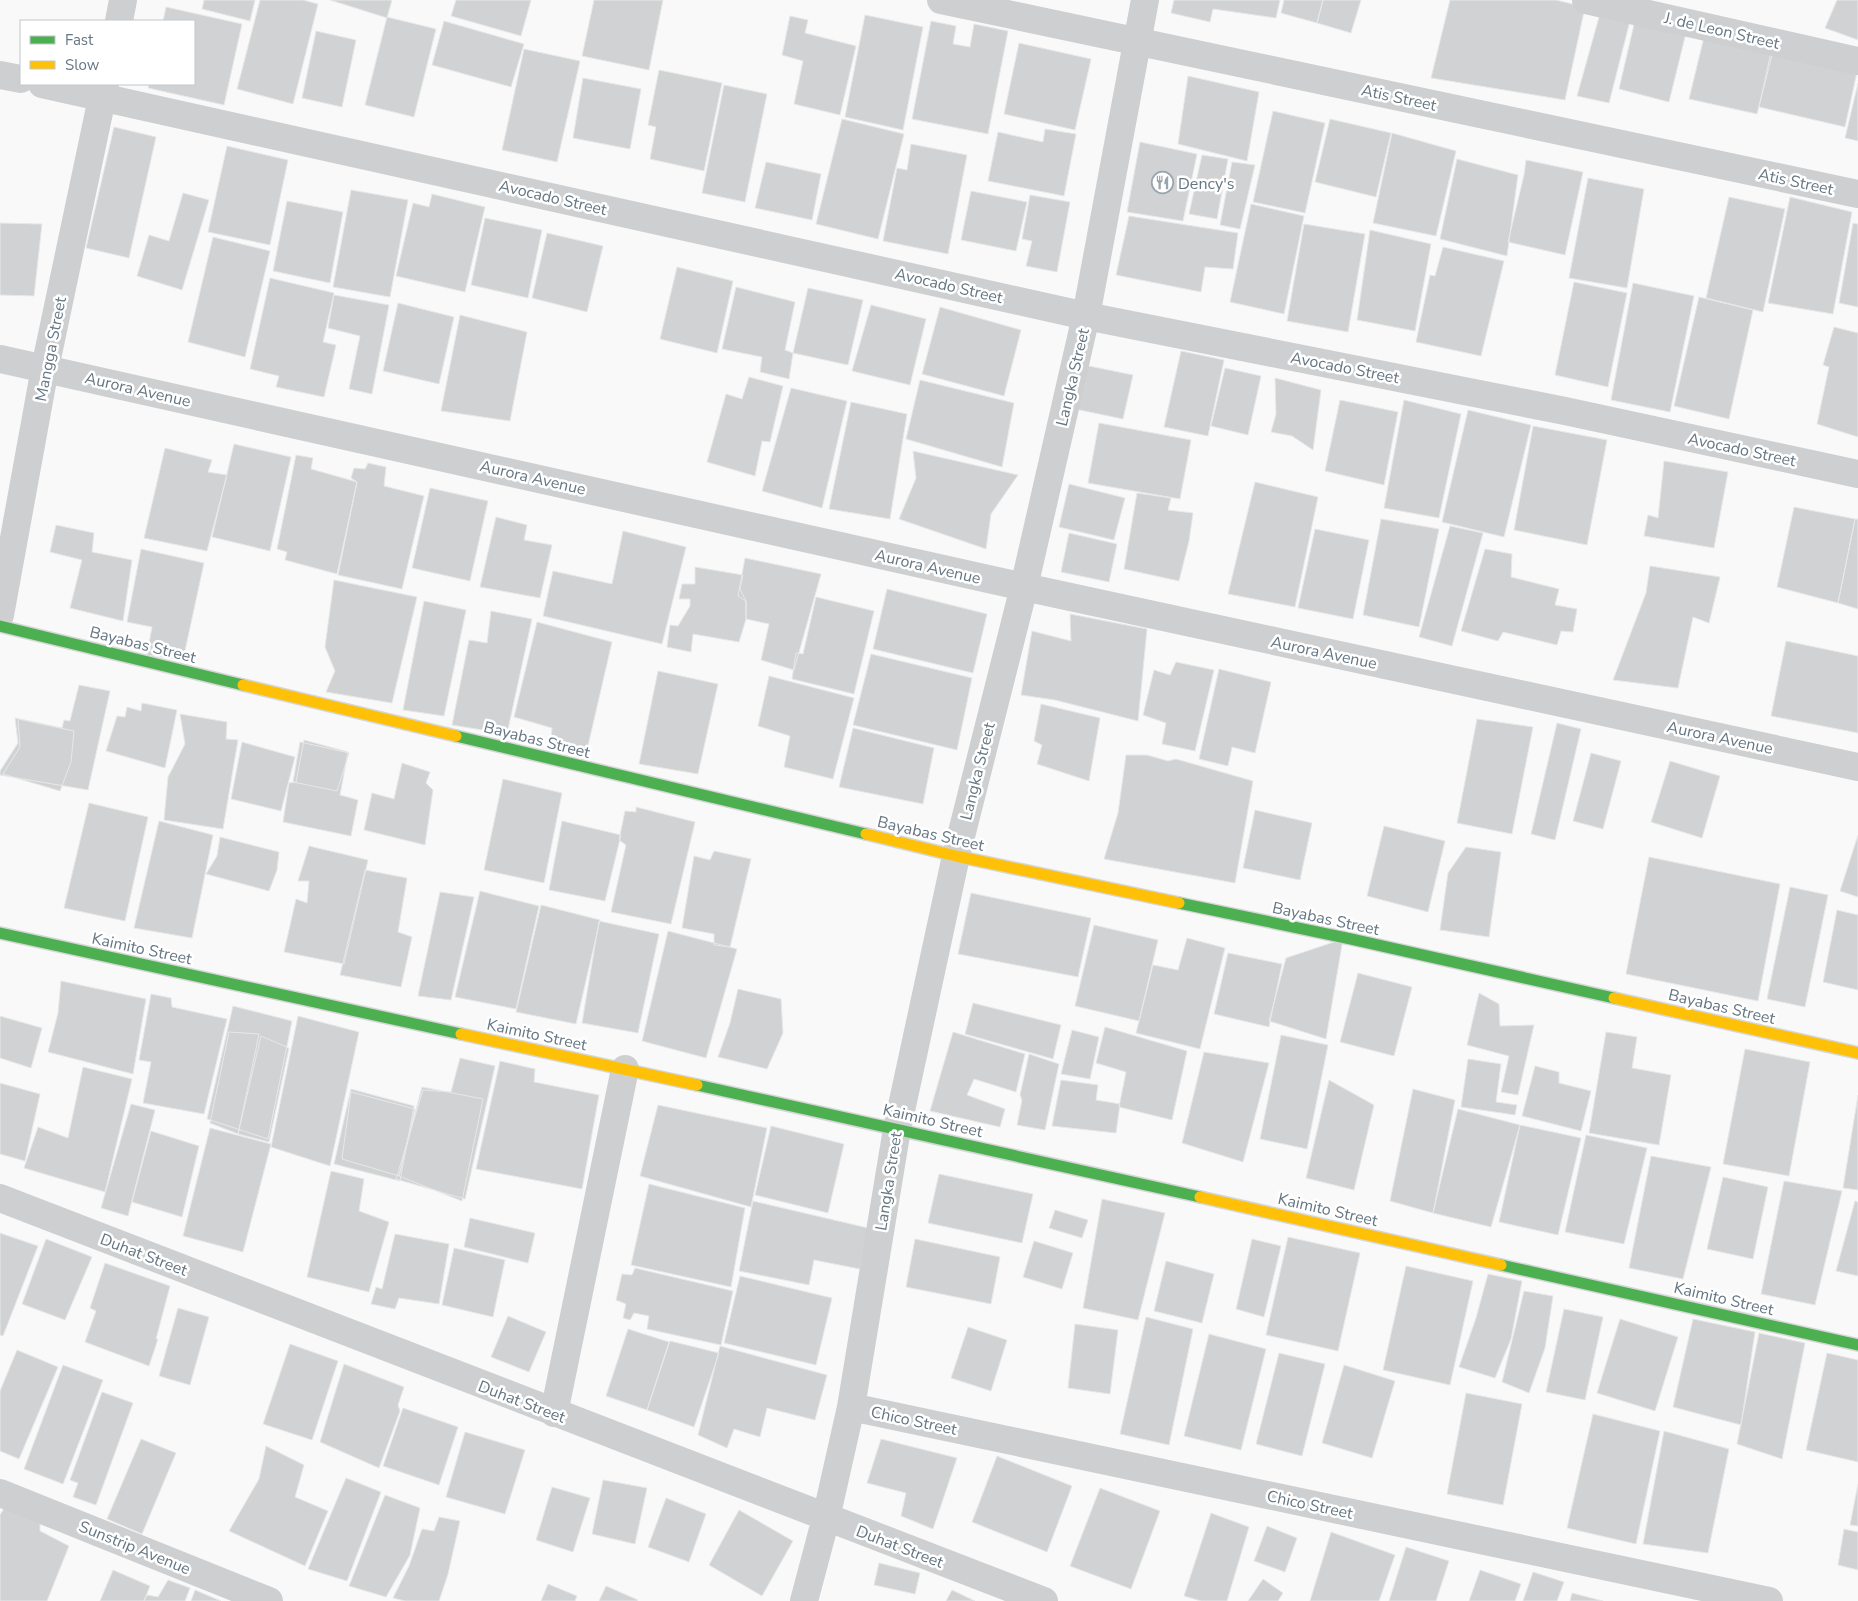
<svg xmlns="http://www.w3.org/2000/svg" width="1858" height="1601" font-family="'Nunito Sans',sans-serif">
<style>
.building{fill:#d0d2d3;stroke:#e8e8e8}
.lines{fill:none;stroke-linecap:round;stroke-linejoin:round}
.fast-casing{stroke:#d5d6d7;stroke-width:14}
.slow-casing{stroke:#d5d6d7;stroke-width:14}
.street{stroke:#cecfd0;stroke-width:28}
.fast{stroke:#4caf50;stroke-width:11}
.slow{stroke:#ffc107;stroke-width:11}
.labels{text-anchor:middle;stroke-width:5;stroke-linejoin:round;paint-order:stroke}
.street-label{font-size:16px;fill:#657683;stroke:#fff}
.poi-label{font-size:16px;fill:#657683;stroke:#fff;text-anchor:start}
</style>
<rect width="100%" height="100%" fill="#f9f9f9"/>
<path class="building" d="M204 0H255L250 21 202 9Z
M260 0H303L318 4 293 104 237 89Z
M330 0H392L387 18Z
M456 0H531L521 36 451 16Z
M594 0H663L649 70 582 56Z
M1174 0H1280L1276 18 1213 9 1210 22 1171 13Z
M1284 0H1323L1317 23 1281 13Z
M1323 0H1361L1351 33 1317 23Z
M1450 0H1556L1585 7 1565 100 1431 78Z
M1837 0H1858V40L1825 28Z
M166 7 242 24 224 105 148 88 149 84H194V21H163Z
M1601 10 1631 17 1609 103 1577 96Z
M865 15 923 27 903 130 845 117Z
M790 16 808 20 805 33 856 46 840 115 794 104 803 61 782 55Z
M387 17 436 29 414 117 365 105Z
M1635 20 1686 33 1669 102 1619 89Z
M444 21 524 44 511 87 432 65Z
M931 21 956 26 953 44 970 47 974 24 1008 31 988 134 912 119Z
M316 31 356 40 342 107 302 98Z
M1704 37 1773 51 1757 114 1689 99Z
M1019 43 1091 59 1075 130 1004 114Z
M524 49 580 61 557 162 502 150Z
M1771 52 1857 72 1845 127 1759 107Z
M659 70 722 83 704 171 650 159 656 127 648 125Z
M1188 76 1259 92 1247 161 1178 144Z
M583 78 641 89 630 149 573 138Z
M1858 83V141L1845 138Z
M724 85 767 94 745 202 702 193Z
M1273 111 1325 123 1305 213 1253 202Z
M842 119 904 134 878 239 816 224Z
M1330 119 1391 133 1376 197 1315 182Z
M114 127 156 137 129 258 86 248Z
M1045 129 1076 134 1064 196 988 181 998 132 1043 142Z
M1392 133 1456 151 1436 236 1373 223Z
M1140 142 1197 154 1183 221 1127 212Z
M911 144 967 155 948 254 883 241 897 168 907 170Z
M227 146 288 160 270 245 208 232Z
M1202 155 1228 159 1217 219 1189 214Z
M1457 159 1518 175 1507 256 1440 239Z
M1526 160 1583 172 1565 255 1508 242 1524 175Z
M766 162 821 174 812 220 755 208Z
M1232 162 1255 165 1240 229 1220 225Z
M1588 178 1644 189 1627 288 1569 278Z
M351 190 408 200 390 297 333 287Z
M971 191 1027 202 1016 251 961 240Z
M183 193 209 200 182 290 137 276 149 235 169 241Z
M432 194 485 207 465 292 396 276 413 203 429 207Z
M1030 195 1070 202 1057 272 1026 266 1032 241 1022 239Z
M1729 197 1785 209 1763 312 1706 298Z
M1790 197 1852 212 1833 314 1768 303Z
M287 201 343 212 330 283 273 271Z
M1251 204 1304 216 1284 314 1230 302Z
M1129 216 1238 233 1233 269 1205 267 1201 292 1116 275Z
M485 218 542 230 528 298 471 285Z
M0 223 42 224 34 296 0 295Z
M1853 223 1858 224V307L1839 303Z
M1304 224 1365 234 1348 332 1287 321Z
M1370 230 1431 244 1415 331 1357 320Z
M547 233 603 246 587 312 532 298Z
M213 237 270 251 245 357 188 342Z
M1443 247 1504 261 1481 356 1416 342 1430 275 1435 276Z
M677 267 733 281 717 353 660 339Z
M270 278 334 293 323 342 336 345 324 397 276 387 279 376 250 369Z
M1574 282 1627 293 1608 387 1555 375Z
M1633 283 1694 296 1670 412 1611 400Z
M736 287 795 302 785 350 793 353 789 379 760 372 762 357 722 349Z
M808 288 863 300 848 365 793 353Z
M334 295 389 305 372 394 349 389 360 336 328 328Z
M1699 297 1753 310 1729 419 1674 406Z
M398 303 454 317 439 384 383 371Z
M871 305 926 319 910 385 852 371Z
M940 307 1021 330 1004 396 922 374Z
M460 315 527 332 510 421 441 411Z
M1834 327 1858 333V437L1817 424 1829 367 1823 365Z
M1181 351 1224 360 1208 436 1164 427Z
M1084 365 1133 375 1123 419 1075 409Z
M1225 368 1261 376 1248 435 1211 426Z
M749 377 783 386 770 442 762 441 755 476 707 462 726 394 742 399Z
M1275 378 1321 390 1313 450 1292 436 1271 432 1276 414Z
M920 380 1014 403 1002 467 906 439Z
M791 388 847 401 822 508 762 491Z
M1340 400 1398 412 1384 485 1325 471Z
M1404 400 1461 414 1439 518 1384 508Z
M851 402 907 414 890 519 829 509Z
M1468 410 1531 425 1504 537 1442 522Z
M1099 423 1191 440 1180 499 1088 483Z
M1533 426 1607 440 1587 545 1514 530Z
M234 444 291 457 270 551 212 537Z
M165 448 212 460 208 472 227 475 207 551 144 538Z
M913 451 1018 475 991 514 986 549 899 519 916 478Z
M296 455 313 458 311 469 357 482 337 574 285 560 287 552 277 549Z
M1664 461 1728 472 1714 548 1644 536 1648 515 1658 518Z
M368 463 386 467 384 486 424 496 402 589 338 575 357 482 351 478 354 468 365 469Z
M1255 482 1318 497 1295 607 1228 594Z
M1069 484 1125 498 1114 540 1059 527Z
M430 488 488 501 470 581 412 568Z
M1137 493 1171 498 1168 510 1193 513 1189 541 1179 581 1124 569Z
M1794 507 1855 519 1838 603 1777 587Z
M496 517 527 525 524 540 552 545 540 598 480 587Z
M1381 519 1439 529 1419 627 1363 615Z
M1855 519H1858V609L1838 603Z
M56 525 94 533 92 552 132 560 123 621 70 608 82 560 50 552Z
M1450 526 1483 533 1452 646 1419 637Z
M1315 529 1369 540 1353 619 1298 608Z
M623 531 686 547 662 644 543 616 553 571 612 584Z
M1069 533 1117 544 1109 582 1061 572Z
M141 549 204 563 183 660 147 655 152 627 127 622Z
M1485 549 1512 554 1511 577 1559 589 1555 605 1577 609 1573 632 1561 631 1557 645 1503 632 1498 641 1461 631Z
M745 558 821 574 794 670 761 660 769 624 746 619V601L738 596Z
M1650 566 1720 577 1709 623 1693 617 1678 688 1613 680 1646 593Z
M695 567 743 575 740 589 746 601V619L739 642 693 634 691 652 667 647 670 625 678 626 690 606V599H679L682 584H695Z
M334 580 417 597 392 703 326 692 335 671 325 647Z
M887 589 987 614 973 673 873 649Z
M816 597 874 611 854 694 792 679 796 653 803 654Z
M424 601 466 610 444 716 403 710Z
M491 611 532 619 507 734 452 725 469 640 487 643Z
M1070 614 1147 629 1138 721 1055 700 1021 695 1032 631 1071 641Z
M537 622 612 642 587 750 551 742 552 728 514 717Z
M1786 641 1858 656V733L1771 716Z
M871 654 972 678 957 750 853 725Z
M1176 662 1214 670 1195 751 1162 744 1166 723 1143 715 1154 670 1170 675Z
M1219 669 1271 682 1255 753 1232 747 1228 766 1199 759Z
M658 671 718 684 698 774 639 764Z
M769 676 854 698 833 779 784 767 790 736 758 726Z
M79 685 110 691 88 790 0 775V771L18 743 15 718 62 728 64 720 70 721Z
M142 703 177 710 165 768 106 751 117 716 125 717 127 707 141 711Z
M1041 704 1100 718 1089 781 1037 764 1042 745 1034 741Z
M180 714 227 722 226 739 238 740 223 829 164 820 168 777 185 744Z
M18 719 74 731 71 762 60 791 3 774 20 747Z
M1477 719 1533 727 1512 834 1457 823Z
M1557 723 1581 729 1555 840 1531 834Z
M853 728 934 748 923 804 839 787Z
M304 740 348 752 340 795 358 800 351 836 283 822 289 783 296 782Z
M242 742 295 757 281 811 231 799Z
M300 742 349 753 337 791 293 782Z
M1591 753 1621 761 1603 829 1573 821Z
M1126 755H1147L1168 761 1176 759 1253 781 1235 883 1104 859 1118 813Z
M1670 761 1720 776 1702 838 1651 822Z
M402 763 430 772 426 783 433 790 425 845 364 830 372 793 394 799Z
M503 779 562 793 544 883 484 870Z
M89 803 148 817 125 921 64 908Z
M636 807 695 822 671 924 611 912 626 845 619 840 625 811 636 812Z
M1255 810 1312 823 1300 880 1243 868Z
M159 821 213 835 192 938 134 928Z
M562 821 621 835 605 901 549 890Z
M1384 826 1445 841 1428 912 1367 896Z
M1858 835V897L1840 891Z
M220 837 279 852 277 870 269 891 206 874 217 856Z
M309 846 368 860 344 964 284 952 296 899 307 903 309 881H298Z
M1466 847 1501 852 1489 937 1440 930 1448 873Z
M714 851 751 859 730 947 714 945V934L682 928 694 856 710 860Z
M1649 857 1780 884 1758 1001 1626 974Z
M365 870 407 878 398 932 412 937 401 987 340 975Z
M1790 887 1828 895 1805 1007 1767 999Z
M480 891 539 906 516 1009 455 997Z
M440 892 474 897 451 1000 418 996Z
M971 893 1091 918 1078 977 958 954Z
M541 905 600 920 576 1024 516 1012Z
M1837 910 1858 915V990L1823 982Z
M599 921 659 934 638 1033 582 1023Z
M1094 925 1158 940 1139 1021 1075 1006Z
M668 931 737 949 706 1058 642 1041Z
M1187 938 1225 948 1200 1049 1136 1033 1153 965 1178 970Z
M1343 939 1326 1039 1269 1021 1286 958Z
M1228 953 1282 964 1269 1027 1214 1014Z
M1358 973 1412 987 1394 1056 1340 1042Z
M61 981 146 999 133 1074 48 1052 58 1013Z
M738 989 781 999 783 1033 767 1069 718 1057 730 1023Z
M1479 993 1499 1004 1500 1026 1534 1025 1518 1095 1501 1092 1509 1056 1467 1045Z
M151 994 171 998 172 1007 227 1019 204 1114 143 1103 151 1062 139 1060Z
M973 1003 1061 1025 1053 1059 965 1034Z
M233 1006 292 1021 268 1139 207 1119Z
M0 1016 42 1028 31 1068 0 1058Z
M298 1016 359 1032 330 1166 271 1147Z
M1105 1027 1187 1051 1172 1120 1119 1107 1126 1072 1096 1063Z
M1072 1030 1099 1037 1090 1079 1061 1074Z
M229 1032 259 1034 238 1134 210 1123Z
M953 1032 1025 1054 1016 1092 974 1079 967 1095 1005 1109 1000 1127 930 1111Z
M1606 1032 1637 1037 1632 1068 1671 1075 1659 1145 1589 1133Z
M1281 1035 1328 1045 1307 1149 1260 1139Z
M261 1036 289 1048 269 1142 238 1134Z
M1745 1049 1810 1062 1789 1176 1723 1164Z
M1204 1052 1269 1063 1243 1162 1182 1143Z
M1029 1054 1059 1064 1045 1130 1017 1125 1022 1100 1020 1095Z
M460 1058 495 1066 465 1199 396 1179 423 1090 451 1092Z
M1468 1059 1501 1064 1496 1102 1517 1105 1515 1115 1461 1107Z
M500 1061 535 1069 534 1082 599 1095 582 1189 476 1169Z
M1535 1066 1559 1072V1083L1591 1091 1581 1131 1522 1116Z
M83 1067 132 1079 105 1192 24 1168 38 1127 68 1138Z
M1061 1080 1098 1085 1096 1100 1120 1104 1116 1133 1052 1126Z
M1329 1080 1374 1105 1354 1190 1306 1178Z
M0 1083 40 1094 25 1161 0 1154Z
M422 1087 483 1099 462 1201 399 1176Z
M351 1089 414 1106 400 1181 334 1164Z
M1413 1089 1455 1100 1433 1213 1390 1201Z
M351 1092 415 1109 399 1176 342 1159Z
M1858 1095V1190L1843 1188Z
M131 1104 155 1110 128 1216 101 1208Z
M658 1105 767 1128 751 1207 640 1176Z
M1458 1109 1520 1125 1491 1227 1433 1213Z
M1520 1125 1581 1138 1558 1235 1499 1222Z
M771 1126 844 1144 828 1213 755 1195Z
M210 1128 271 1144 243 1252 183 1236Z
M151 1131 199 1146 182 1217 132 1202Z
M1586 1135 1647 1148 1624 1244 1565 1232Z
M1651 1156 1711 1167 1683 1279 1629 1268Z
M331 1171 364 1179 359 1211 389 1222 369 1292 307 1277Z
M939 1174 1033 1194 1022 1243 928 1223Z
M1723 1177 1768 1187 1753 1259 1707 1249Z
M1784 1181 1842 1191 1815 1305 1761 1294Z
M649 1184 745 1208 731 1287 631 1265Z
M1102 1199 1165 1213 1138 1320 1083 1308Z
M753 1201 868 1228 860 1269 814 1260 809 1285 739 1271Z
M1855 1201 1858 1202V1276L1836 1271Z
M1055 1210 1088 1220 1082 1238 1049 1228Z
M470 1218 535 1233 528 1263 464 1247Z
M0 1233 38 1246 3 1336 0 1335Z
M395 1234 449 1244 439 1304 399 1298 395 1309 371 1304 376 1287 382 1289Z
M1288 1237 1360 1253 1338 1351 1266 1335Z
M46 1239 92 1257 65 1320 22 1304Z
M915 1239 1000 1257 991 1304 906 1287Z
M1252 1239 1281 1246 1264 1317 1236 1309Z
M1034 1241 1073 1253 1062 1289 1023 1277Z
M454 1248 505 1260 493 1317 442 1305Z
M1166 1261 1214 1274 1202 1323 1154 1311Z
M105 1263 170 1286 156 1339H158L149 1366 85 1342 96 1311 90 1308Z
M1406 1266 1473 1281 1450 1385 1383 1370Z
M635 1268 733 1291 721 1345 647 1329 649 1316 634 1313 630 1320 623 1318 626 1304 616 1300 622 1274 632 1275Z
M1488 1274 1522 1281 1511 1339 1495 1378 1459 1367 1476 1318Z
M740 1276 832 1298 816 1365 724 1343Z
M1524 1291 1553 1296 1545 1348 1529 1393 1502 1382Z
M178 1308 209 1317 190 1385 159 1376Z
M1564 1309 1603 1317 1585 1400 1546 1392Z
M508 1316 546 1332 529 1372 491 1357Z
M1146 1317 1193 1329 1169 1445 1120 1434Z
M1620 1319 1678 1337 1655 1411 1597 1393Z
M1693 1319 1755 1332 1741 1425 1673 1407Z
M1075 1324 1118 1330 1110 1394 1068 1388Z
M968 1327 1007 1340 991 1391 951 1378Z
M628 1329 669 1342 647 1410 606 1396Z
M1759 1333 1805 1343 1782 1459 1737 1444Z
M1209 1334 1266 1349 1241 1450 1184 1436Z
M670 1341 719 1353 694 1427 647 1410Z
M290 1344 338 1361 312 1440 263 1424Z
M720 1346 827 1375 815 1420 767 1408 760 1437 734 1429 727 1448 698 1435Z
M17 1350 58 1367 19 1459 0 1451V1391Z
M1279 1353 1325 1364 1302 1456 1256 1444Z
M1827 1353 1858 1360V1462L1806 1450Z
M344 1364 404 1387 398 1405 400 1411 379 1468 320 1442Z
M63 1365 103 1380 63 1484 24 1469Z
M1344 1365 1395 1381 1372 1458 1322 1443Z
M102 1392 133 1403 96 1505 73 1497 78 1483 70 1480Z
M1466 1393 1522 1404 1503 1505 1447 1494Z
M403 1408 458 1427 439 1485 383 1466Z
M1593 1414 1660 1431 1636 1544 1567 1528Z
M1664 1431 1729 1449 1708 1553 1643 1544Z
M465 1432 525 1450 505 1514 446 1497Z
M141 1439 176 1453 142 1534 107 1519Z
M881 1439 957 1458 933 1529 901 1516 906 1493 867 1483Z
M266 1446 304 1465 295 1497 328 1511 305 1566 229 1531 259 1479Z
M997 1456 1072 1486 1047 1552 972 1522Z
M346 1478 381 1492 347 1581 308 1569Z
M603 1480 647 1488 635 1544 592 1534Z
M1858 1484V1526L1850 1525Z
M552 1487 590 1498 573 1552 536 1540Z
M1100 1488 1160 1511 1131 1589 1070 1566Z
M385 1495 420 1508 410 1555 386 1597 349 1586Z
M666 1498 706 1514 689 1562 648 1547Z
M6 1505 40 1517V1531L69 1546 47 1601H0V1515Z
M739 1510 793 1541 762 1596 709 1565Z
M1211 1513 1249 1527 1227 1601H1201L1184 1596Z
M439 1517 460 1521 448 1574 439 1601H405L393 1598 409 1566 422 1529 434 1531Z
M1267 1526 1297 1538 1285 1572 1254 1561Z
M1844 1529 1858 1532V1570L1838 1565Z
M1331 1532 1395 1555 1379 1601H1310Z
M1406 1547 1449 1561 1436 1601H1389Z
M879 1563 920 1573 915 1594 874 1585Z
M113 1570 150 1586 144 1601H100Z
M1480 1570 1521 1584 1515 1601H1469Z
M1533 1572 1564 1582 1557 1601H1523Z
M1263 1579 1283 1593 1278 1601H1248Z
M168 1580 190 1588 185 1601H144L147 1595 158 1597Z
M548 1584 577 1596 575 1601H541Z
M606 1586 638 1600 637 1601H599Z
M195 1590 221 1601H191Z
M952 1590 975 1601H946Z
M1572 1593 1603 1601H1570Z"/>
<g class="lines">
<defs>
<path id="fast" d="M0 626 243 685
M456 736 866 834
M1179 903 1351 939 1614 998
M0 933 461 1034
M697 1085 1200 1197
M1501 1265 1858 1345"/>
<path id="slow" d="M243 685 456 736
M866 834 956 856 1179 903
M1614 998 1858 1053
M461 1034 697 1085
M1200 1197 1501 1265"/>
</defs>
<use href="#fast" class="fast-casing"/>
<use href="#slow" class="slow-casing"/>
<path class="street" d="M941 0 1858 194
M1586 0 1858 61
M119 21 123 0
M0 75 21 79
M42 84 1086 316 1565 411 1858 474
M0 359 1024 587 1858 767
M0 615 45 368 105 84
M0 1198 1044 1601
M851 1407 1769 1601
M554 1413 625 1069
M0 1493 269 1601
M804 1601 826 1518 851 1407 897 1129 956 856 1024 587 1086 316 1145 0"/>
<use href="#fast" class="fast"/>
<use href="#slow" class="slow"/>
</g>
<defs>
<symbol id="restaurant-ring" viewBox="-11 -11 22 22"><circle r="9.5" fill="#fff" stroke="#99a4ac" stroke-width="1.5"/><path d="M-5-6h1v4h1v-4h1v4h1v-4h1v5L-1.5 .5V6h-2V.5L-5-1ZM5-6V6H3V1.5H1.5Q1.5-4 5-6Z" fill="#99a4ac"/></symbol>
</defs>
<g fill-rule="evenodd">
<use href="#restaurant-ring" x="1150" y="170" width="25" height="25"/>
</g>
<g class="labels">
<g class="street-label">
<text transform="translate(1722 30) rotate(13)" y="6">J. de Leon Street</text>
<text transform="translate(1399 97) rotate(12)" y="6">Atis Street</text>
<text transform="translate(1796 181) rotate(12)" y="6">Atis Street</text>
<text transform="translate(553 197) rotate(13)" y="6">Avocado Street</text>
<text transform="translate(949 285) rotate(13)" y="6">Avocado Street</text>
<text transform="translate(50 349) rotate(-79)" y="6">Mangga Street</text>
<text transform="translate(1345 367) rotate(11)" y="6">Avocado Street</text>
<text transform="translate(1072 377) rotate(-77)" y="6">Langka Street</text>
<text transform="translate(138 389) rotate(13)" y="6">Aurora Avenue</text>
<text transform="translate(1742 449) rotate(12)" y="6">Avocado Street</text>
<text transform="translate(533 477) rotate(13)" y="6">Aurora Avenue</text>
<text transform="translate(928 566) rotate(13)" y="6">Aurora Avenue</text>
<text transform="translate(143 644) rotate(14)" y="6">Bayabas Street</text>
<text transform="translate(1324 652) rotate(12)" y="6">Aurora Avenue</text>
<text transform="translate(1720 737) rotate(12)" y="6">Aurora Avenue</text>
<text transform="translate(537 739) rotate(14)" y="6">Bayabas Street</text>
<text transform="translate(977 771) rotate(-76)" y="6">Langka Street</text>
<text transform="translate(931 833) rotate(13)" y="6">Bayabas Street</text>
<text transform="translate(1326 918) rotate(12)" y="6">Bayabas Street</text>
<text transform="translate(142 948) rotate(12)" y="6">Kaimito Street</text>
<text transform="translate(1722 1006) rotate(13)" y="6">Bayabas Street</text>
<text transform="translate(537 1034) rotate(12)" y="6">Kaimito Street</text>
<text transform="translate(933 1120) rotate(13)" y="6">Kaimito Street</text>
<text transform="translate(888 1181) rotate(-81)" y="6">Langka Street</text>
<text transform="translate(1328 1209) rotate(13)" y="6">Kaimito Street</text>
<text transform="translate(144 1254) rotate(21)" y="6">Duhat Street</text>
<text transform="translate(1724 1298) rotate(13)" y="6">Kaimito Street</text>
<text transform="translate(522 1401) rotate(21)" y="6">Duhat Street</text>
<text transform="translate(914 1420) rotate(12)" y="6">Chico Street</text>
<text transform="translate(1310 1504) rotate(12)" y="6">Chico Street</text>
<text transform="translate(900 1546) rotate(21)" y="6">Duhat Street</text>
<text transform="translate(135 1547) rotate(22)" y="6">Sunstrip Avenue</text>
</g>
<g class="poi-label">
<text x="1178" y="189">Dency's</text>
</g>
</g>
<rect x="20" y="20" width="175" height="65" fill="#ffffff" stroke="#c1c8cd"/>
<rect x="30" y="36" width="25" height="8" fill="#4caf50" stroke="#c1c8cd"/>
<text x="65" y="45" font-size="15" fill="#657683">Fast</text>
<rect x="30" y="61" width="25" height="8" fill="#ffc107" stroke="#c1c8cd"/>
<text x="65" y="70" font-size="15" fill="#657683">Slow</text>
</svg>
